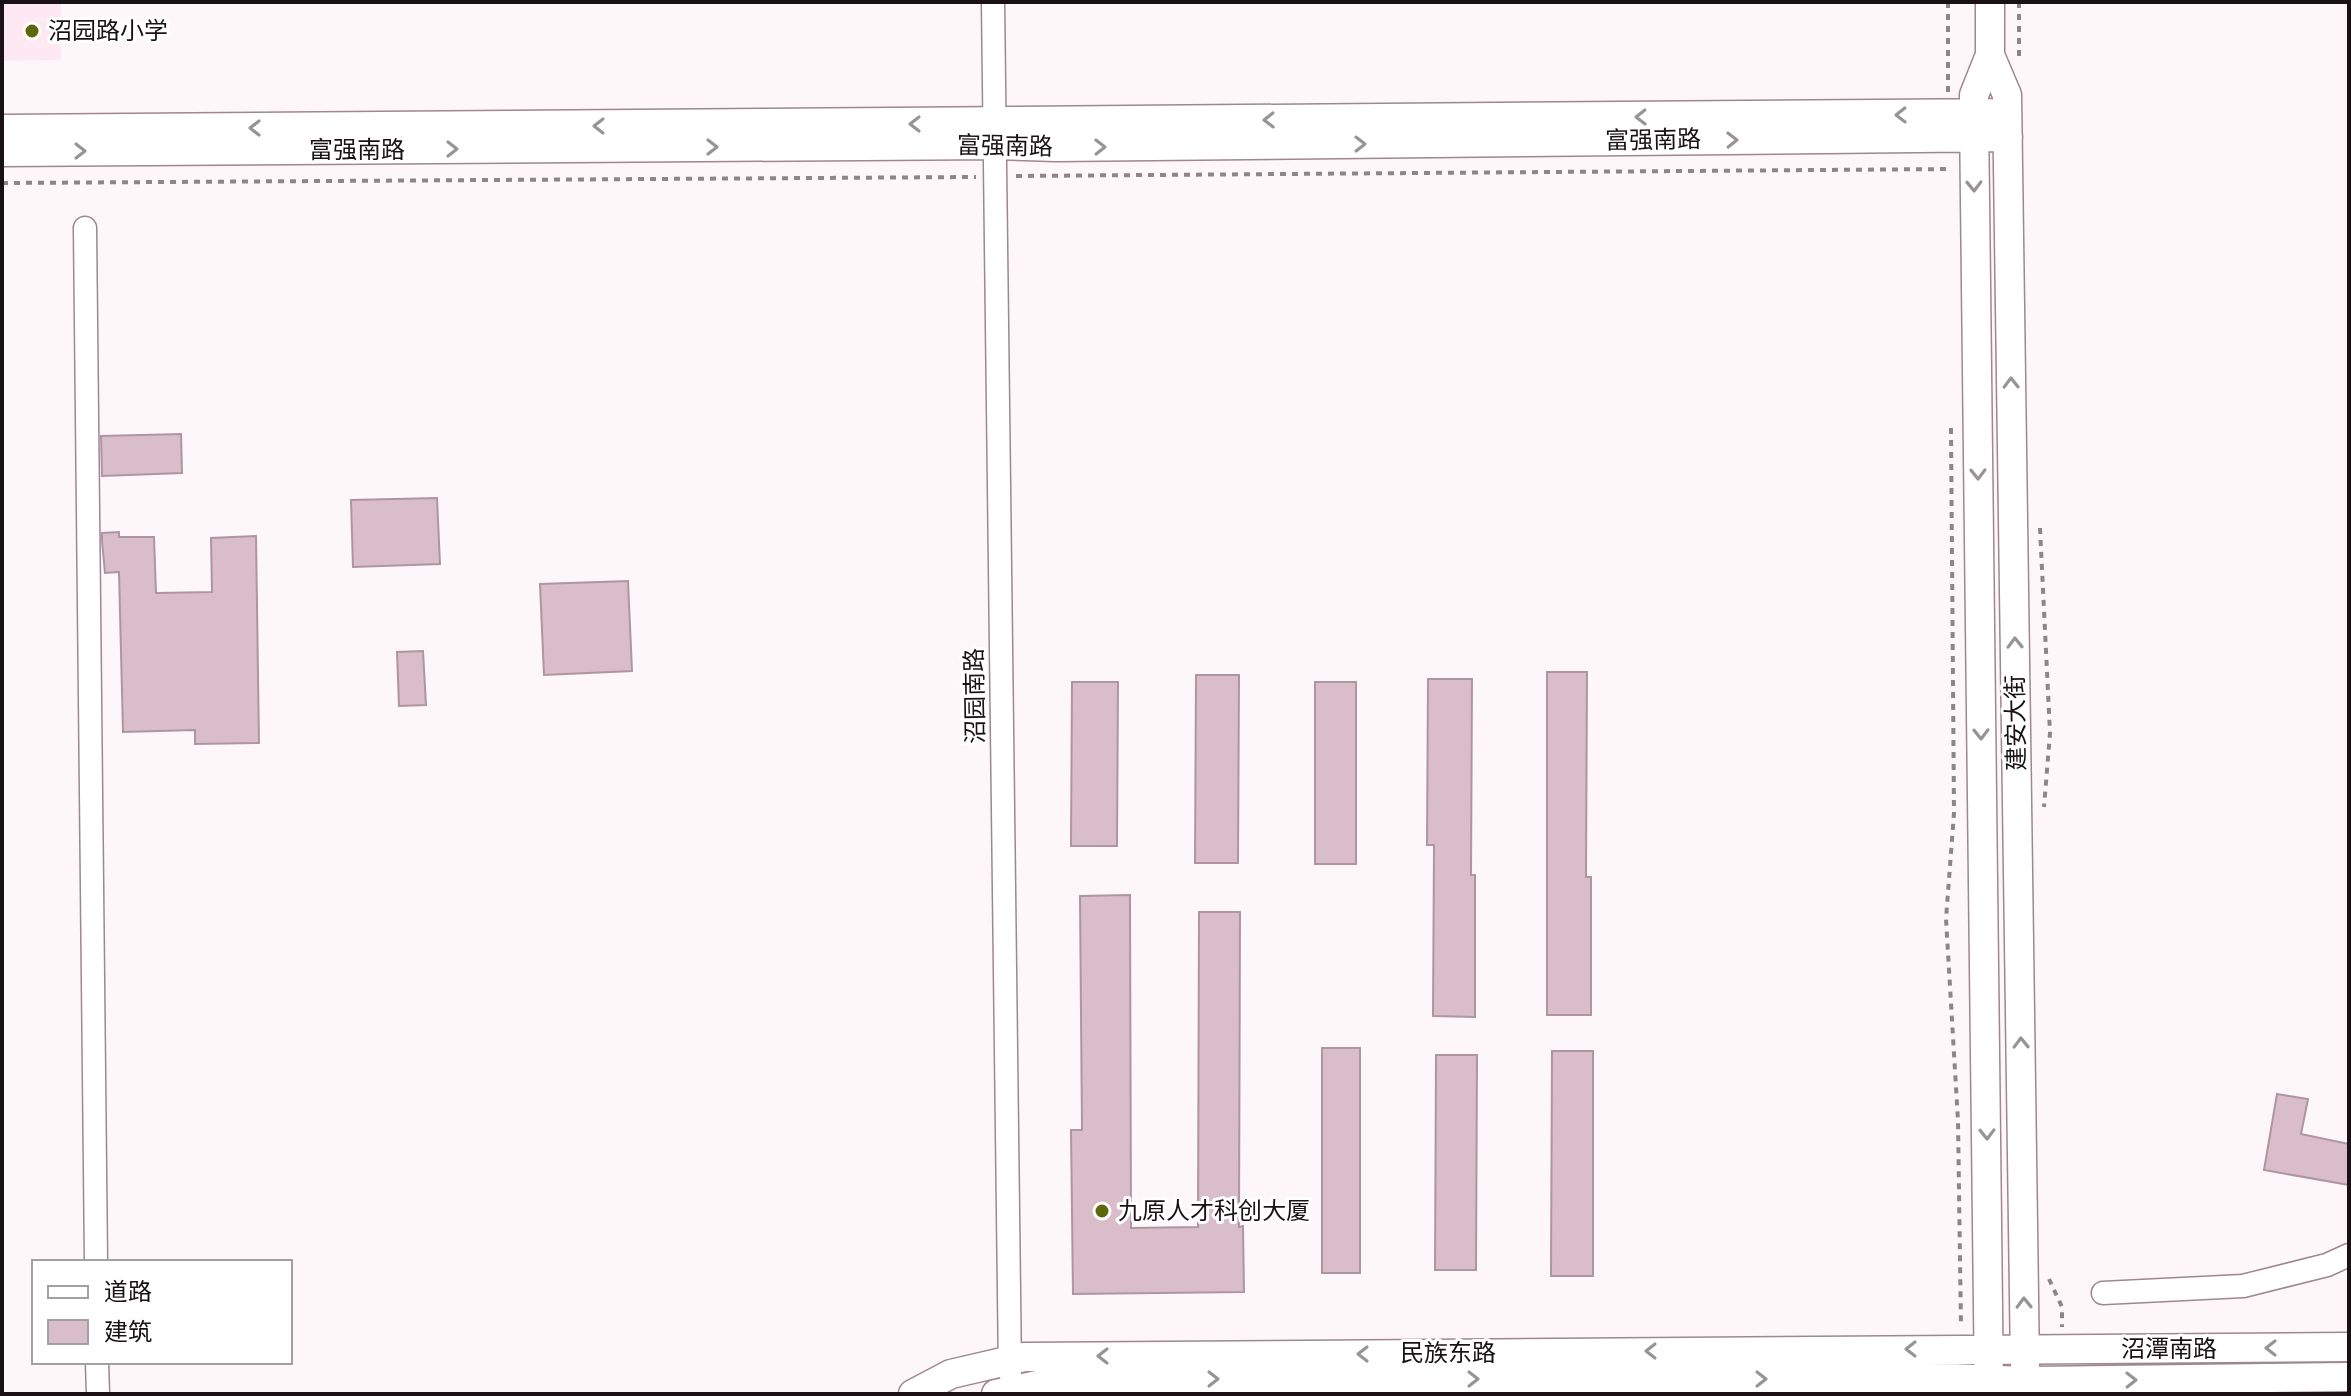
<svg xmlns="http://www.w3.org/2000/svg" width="2351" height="1396" font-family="'Golos Text','Noto Sans SC',sans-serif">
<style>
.built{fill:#fee9f2}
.building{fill:#d9beca;stroke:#af95a0;stroke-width:2}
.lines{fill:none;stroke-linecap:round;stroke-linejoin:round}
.minor-casing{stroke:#9f8691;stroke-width:25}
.major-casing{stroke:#9f8691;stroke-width:31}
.path{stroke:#8d8589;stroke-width:4;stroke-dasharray:6 6;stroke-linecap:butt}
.minor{stroke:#fff;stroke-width:22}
.major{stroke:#fff;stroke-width:28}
.oneway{stroke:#989496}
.poi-dot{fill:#5e680b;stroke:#fff;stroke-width:3}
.labels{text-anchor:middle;stroke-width:6;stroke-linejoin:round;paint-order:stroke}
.poi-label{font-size:24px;fill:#1a1115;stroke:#fff;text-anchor:start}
.street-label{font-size:24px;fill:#1a1115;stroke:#fff}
</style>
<rect width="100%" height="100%" fill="#fdf7fa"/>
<path class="built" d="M2 2H61V60L2 61Z"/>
<path class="building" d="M181 434 182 473 102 476 101 436Z
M437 498 440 564 353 567 351 500Z
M119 532V537H154L156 593 212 592 211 538 256 536 259 743 195 744V730L123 732 119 572 105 573 102 541V533Z
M628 581 632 671 544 675 540 584Z
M423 651 426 705 399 706 397 652Z
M1547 672H1587L1586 877H1591V1015H1547Z
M1196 675H1239L1238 863H1195Z
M1428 679H1472L1471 875H1475V1017L1433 1016 1434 845H1427Z
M1072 682H1118L1117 846H1071Z
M1315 682H1356V864H1315Z
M1130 895 1131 1228 1198 1227 1199 912H1240L1239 1227 1243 1226 1244 1292 1073 1294 1071 1130H1082L1080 896Z
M1322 1048H1360V1273H1322Z
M1552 1051H1593V1276H1551Z
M1436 1055H1477L1476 1270H1435Z
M2277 1094 2308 1099 2301 1134 2349 1144V1185L2264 1170Z"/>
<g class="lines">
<defs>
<path id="minor" d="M993 2 1010 1373
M85 228 96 1262
M2103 1293 2243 1286 2327 1265 2349 1255
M97 1362 98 1394"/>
<path id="major" d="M1990 55 2007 95 2025 1367
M2 129 2007 113
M2 152 994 145 1056 147 2008 137
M913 1394 951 1374 1024 1357 2349 1347
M996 1394 1042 1384 1086 1380 1949 1378 2025 1381 2349 1377
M1989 1394 1974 114V95L1990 55V2"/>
</defs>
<use href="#minor" class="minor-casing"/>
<use href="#major" class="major-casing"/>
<path class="path" d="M1948 2V92
M2019 2V60
M1016 176 1952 169
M2 183 976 177
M1951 428 1954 813 1946 919 1958 1121 1961 1327
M2040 528 2050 733 2044 807
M2049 1279 2062 1307V1327"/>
<use href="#minor" class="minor"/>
<use href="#major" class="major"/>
</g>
<defs><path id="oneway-chevron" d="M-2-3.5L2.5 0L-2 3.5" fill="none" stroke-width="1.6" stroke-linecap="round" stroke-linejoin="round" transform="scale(2)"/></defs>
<g class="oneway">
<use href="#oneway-chevron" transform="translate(1901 115) rotate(179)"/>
<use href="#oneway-chevron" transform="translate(1641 117) rotate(179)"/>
<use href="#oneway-chevron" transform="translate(1269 120) rotate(179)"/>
<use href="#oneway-chevron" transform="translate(915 124) rotate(180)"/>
<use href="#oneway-chevron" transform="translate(599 126) rotate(180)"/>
<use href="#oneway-chevron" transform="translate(255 128) rotate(180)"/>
<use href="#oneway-chevron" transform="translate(1732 140) rotate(-1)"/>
<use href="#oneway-chevron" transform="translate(1360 144) rotate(-1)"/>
<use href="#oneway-chevron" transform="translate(712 147)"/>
<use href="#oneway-chevron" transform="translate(1100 147) rotate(-1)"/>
<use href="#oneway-chevron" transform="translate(452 149)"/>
<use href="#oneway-chevron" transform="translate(80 151)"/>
<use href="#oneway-chevron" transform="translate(1974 186) rotate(89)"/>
<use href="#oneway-chevron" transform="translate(2011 383) rotate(-91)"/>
<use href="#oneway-chevron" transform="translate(1978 474) rotate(89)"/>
<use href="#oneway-chevron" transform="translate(2015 643) rotate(-91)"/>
<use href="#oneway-chevron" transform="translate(1981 734) rotate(89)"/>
<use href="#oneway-chevron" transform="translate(2021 1043) rotate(-91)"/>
<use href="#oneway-chevron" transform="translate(1987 1134) rotate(89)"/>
<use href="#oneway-chevron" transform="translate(2024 1303) rotate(-91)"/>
<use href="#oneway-chevron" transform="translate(2271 1348) rotate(180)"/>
<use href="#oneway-chevron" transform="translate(1911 1349) rotate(180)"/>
<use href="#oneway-chevron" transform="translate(1651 1351) rotate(180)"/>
<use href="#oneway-chevron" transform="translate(1363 1354) rotate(180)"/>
<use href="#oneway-chevron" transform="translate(1103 1356) rotate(180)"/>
<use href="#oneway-chevron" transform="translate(1213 1379)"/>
<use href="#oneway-chevron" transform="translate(1473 1379)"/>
<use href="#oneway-chevron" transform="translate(1761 1379)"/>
<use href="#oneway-chevron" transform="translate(2131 1380) rotate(-1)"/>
</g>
<g class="poi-dot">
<circle cx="32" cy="31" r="8"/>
<circle cx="1102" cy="1211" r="8"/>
</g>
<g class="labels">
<g class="poi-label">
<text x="48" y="39">沼园路小学</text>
<text x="1118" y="1219">九原人才科创大厦</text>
</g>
<g class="street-label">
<text transform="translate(1653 140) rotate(-1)" y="8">富强南路</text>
<text transform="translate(1005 146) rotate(1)" y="8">富强南路</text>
<text x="357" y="158">富强南路</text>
<text transform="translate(975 696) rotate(-91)" y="8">沼园南路</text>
<text transform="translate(2016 723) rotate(-91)" y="8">建安大街</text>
<text x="2169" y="1357">沼潭南路</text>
<text x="1448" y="1361">民族东路</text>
</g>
</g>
<rect width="2351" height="1396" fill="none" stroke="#1a1115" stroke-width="8"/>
<rect x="32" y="1260" width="260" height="104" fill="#ffffff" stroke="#a3a0a1" stroke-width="2"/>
<rect x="48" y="1286" width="40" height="12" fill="#ffffff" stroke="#a3a0a1" stroke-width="2"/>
<text x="104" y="1300" font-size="24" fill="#1a1115">道路</text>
<rect x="48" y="1320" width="40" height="24" fill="#d9beca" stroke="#a3a0a1" stroke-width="2"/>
<text x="104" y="1340" font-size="24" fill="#1a1115">建筑</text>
</svg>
